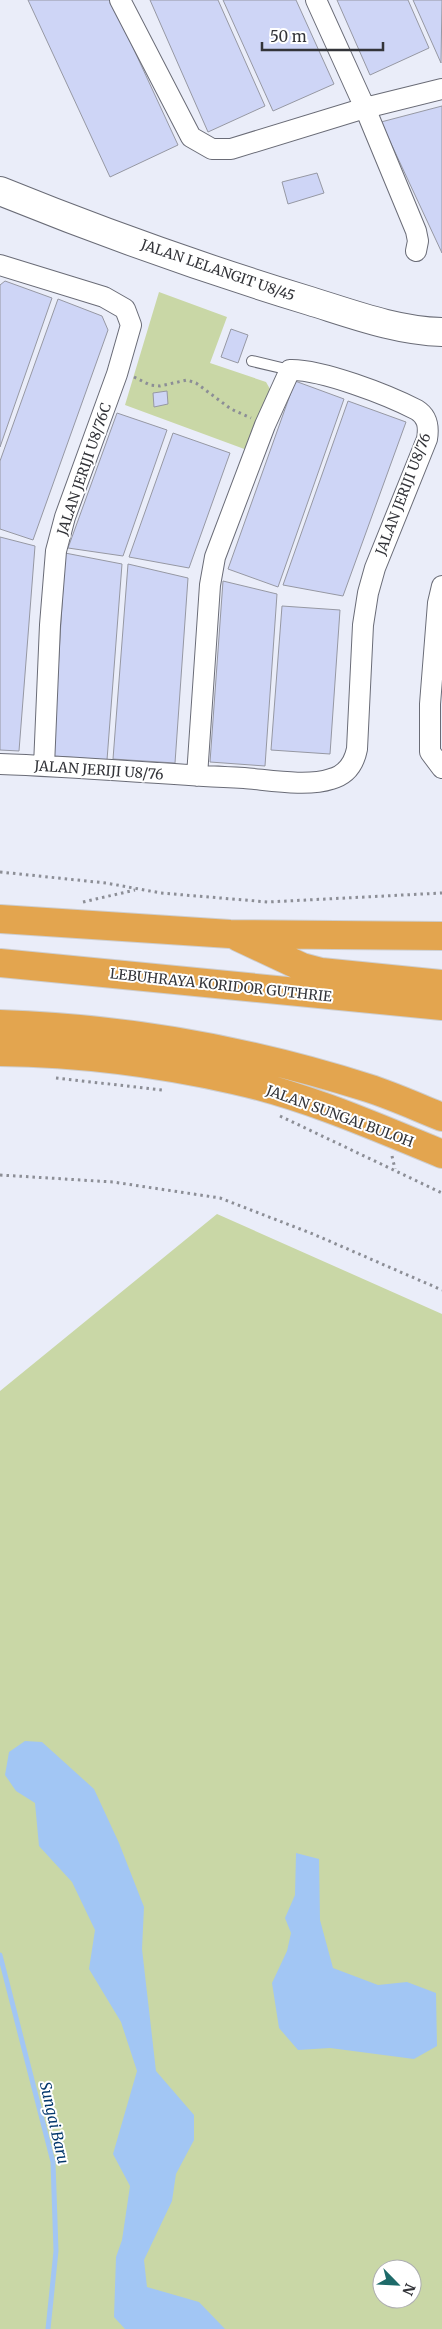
<svg xmlns="http://www.w3.org/2000/svg" width="442" height="2329" font-family="Merriweather,serif">
<style>
.green{fill:#c9d7a6;fill-rule:evenodd}
.water{fill:#a2c6f4}
.lines{fill:none;stroke-linecap:round;stroke-linejoin:round}
.stream{stroke:#a2c6f4;stroke-width:5}
.building{fill:#ced5f6;stroke:#9698a3}
.lane-casing{stroke:#6a6c77;stroke-width:12}
.street-casing{stroke:#6a6c77;stroke-width:22}
.secondary-casing{stroke:#6a6c77;stroke-width:30}
.highway-casing{stroke:#cececf;stroke-width:30}
.path{stroke:#8c8e96;stroke-width:3;stroke-dasharray:2.5 4;stroke-linecap:butt}
.lane{stroke:#fff;stroke-width:10}
.street{stroke:#fff;stroke-width:20}
.secondary{stroke:#fff;stroke-width:28}
.highway{stroke:#e3a54f;stroke-width:28}
.labels{text-anchor:middle;stroke-width:4;stroke-linejoin:round;paint-order:stroke}
.street-label{font-size:14px;fill:#333439;stroke:#fff}
.water-label{font-size:15px;font-style:italic;fill:#03376c;stroke:#fff}
</style>
<rect width="100%" height="100%" fill="#eaedf9"/>
<path class="green" d="M159 292 227 317 210 363 266 382 270 389 247 450 125 405Z
M217 1214 442 1314V2329H0V1391ZM382 2269H412V2299H382Z"/>
<path class="water" d="M25 1741 42 1742 94 1789 119 1843 144 1907 142 1949 156 2071 194 2115V2140L176 2174 172 2201 144 2260 147 2287 199 2302 225 2329H125L114 2317 116 2257 122 2240 130 2186 113 2154 137 2071 121 2022 89 1969 95 1930 72 1882 39 1846 35 1803 16 1791 5 1775 9 1752Z
M296 1853 319 1859 320 1920 333 1968 378 1985 407 1982 436 1993 437 2046 414 2059 330 2048 298 2050 279 2028 272 1983 287 1951 291 1933 285 1918 295 1895Z"/>
<g class="lines">
<path class="stream" d="M0 1955 53 2162 56 2251 48 2329"/>
</g>
<path class="building" d="M28 0H111L178 145 110 177Z
M150 0H218L265 106 208 132Z
M223 0H296L334 84 273 111Z
M337 0H408L429 48 370 75Z
M413 0H442L441 63Z
M442 106V253L381 122Z
M317 173 324 193 288 204 282 182Z
M5 281 52 298 0 447V285Z
M58 299 102 316 108 330 33 540 0 529V461Z
M231 329 248 335 238 363 221 357Z
M295 381 344 399 278 587 228 569Z
M167 391 168 404 154 407 153 393Z
M348 401 406 422 343 596 283 585Z
M117 413 167 430 123 556 68 548Z
M173 433 230 453 189 568 129 557Z
M0 537 35 546 19 751 0 750Z
M65 553 122 564 107 760 53 756Z
M128 564 188 578 175 763 113 759Z
M223 581 277 594 265 766 210 762Z
M282 606 340 610 330 754 271 750Z"/>
<g class="lines">
<defs>
<path id="lane" d="M252 361 290 370"/>
<path id="street" d="M120 0 191 137 212 149H231L365 108 442 89
M316 0 365 108 416 231 418 241 416 251
M0 265 104 297 125 309 131 325 117 374 65 517 56 551 50 625 44 766
M442 586 438 603 430 704V752L442 768
M0 764C81 767 162 774 244 778 269 780 307 787 331 779 346 775 354 764 357 749L363 625 368 593 375 568 427 439C429 427 428 417 417 410 388 395 321 369 290 370L265 425 215 557 210 585 197 776"/>
<path id="secondary" d="M0 191C101 232 205 269 310 301 352 314 397 331 442 332"/>
<path id="highway" d="M0 919 230 934 442 936
M238 937 302 967 321 972 442 984
M0 963 442 1006
M0 1024C124 1028 249 1050 368 1088 393 1096 417 1107 442 1117
M0 1052C78 1053 158 1063 234 1080 306 1096 374 1126 442 1154"/>
</defs>
<use href="#lane" class="lane-casing"/>
<use href="#street" class="street-casing"/>
<use href="#secondary" class="secondary-casing"/>
<use href="#highway" class="highway-casing"/>
<path class="path" d="M134 377 150 385 160 386 187 380 196 383 231 409 251 418
M0 872 106 883 161 893 268 902 442 893
M83 902 135 890
M56 1078 162 1090
M280 1116 442 1193
M392 1156 395 1169
M0 1175 113 1182 220 1198 313 1234 442 1290"/>
<use href="#lane" class="lane"/>
<use href="#street" class="street"/>
<use href="#secondary" class="secondary"/>
<use href="#highway" class="highway"/>
</g>
<g class="labels">
<g class="street-label">
<text transform="translate(218 270) rotate(19)" y="5">JALAN LELANGIT U8/45</text>
<text transform="translate(84 469) rotate(-71)" y="5">JALAN JERIJI U8/76C</text>
<text transform="translate(403 494) rotate(-69)" y="5">JALAN JERIJI U8/76</text>
<text transform="translate(99 770) rotate(4)" y="5">JALAN JERIJI U8/76</text>
<text transform="translate(221 985) rotate(6)" y="5">LEBUHRAYA KORIDOR GUTHRIE</text>
<text transform="translate(340 1116) rotate(20)" y="5">JALAN SUNGAI BULOH</text>
</g>
<g class="water-label">
<text transform="translate(54 2123) rotate(77)" y="5">Sungai Baru</text>
</g>
</g>
<g transform="translate(397 2284) rotate(114)"><circle r="24" fill="#ffffff" stroke="#adaeb0"/>
<path d="M0-4L9 19L0 12L-9 19Z" fill="#1e6a69"/>
<text y="-8" font-size="14" font-weight="bold" text-anchor="middle" fill="#333439">N</text>
</g>
<path d="M262 42v8h121v-8" fill="none" stroke="#333439" stroke-width="2.5"/>
<text x="270" y="42" font-size="15" fill="#333439" stroke="#ffffff" stroke-width="4" paint-order="stroke">50 m</text>
</svg>
